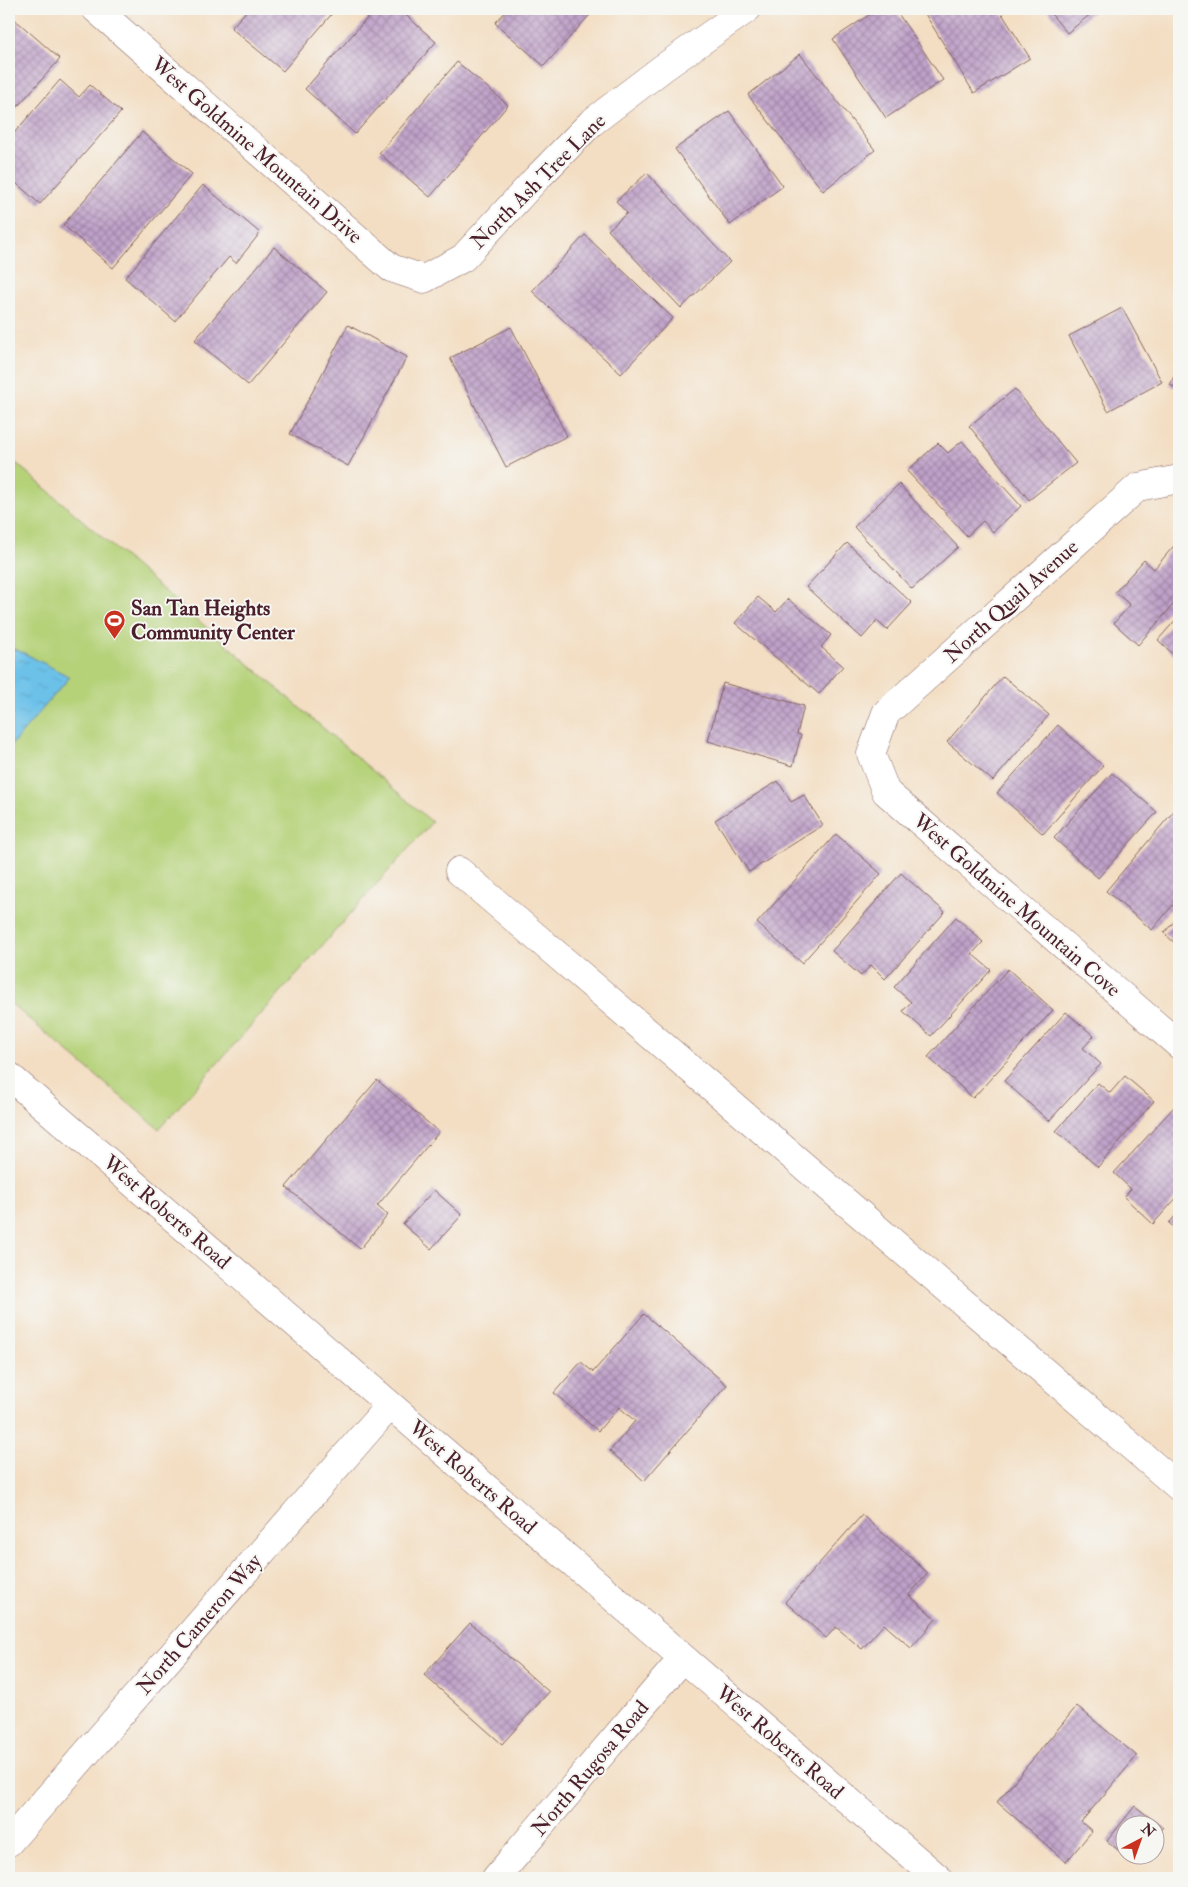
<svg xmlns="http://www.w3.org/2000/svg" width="1188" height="1887" font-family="'IM FELL Double Pica',serif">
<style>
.pitch{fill:#b5d279;stroke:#807852}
.water{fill:url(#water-ripples);stroke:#5b708a}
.building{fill:url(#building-cross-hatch)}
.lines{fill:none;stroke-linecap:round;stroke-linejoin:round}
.minor-casing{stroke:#856260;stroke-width:29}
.minor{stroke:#fff;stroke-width:28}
.labels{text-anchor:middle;stroke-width:4;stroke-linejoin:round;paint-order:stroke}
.street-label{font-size:21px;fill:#4a1f2b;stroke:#f6f6f2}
.poi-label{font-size:21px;font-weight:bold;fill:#4a1f2b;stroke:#f6f6f2;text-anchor:start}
</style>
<defs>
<pattern id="water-ripples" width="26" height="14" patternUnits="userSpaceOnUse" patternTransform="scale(1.25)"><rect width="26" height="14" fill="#6cc1e9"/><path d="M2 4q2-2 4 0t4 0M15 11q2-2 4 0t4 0" fill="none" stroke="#5fa5c8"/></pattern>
<pattern id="building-cross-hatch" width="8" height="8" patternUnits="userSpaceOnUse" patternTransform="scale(1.25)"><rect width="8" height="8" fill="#bfa1c9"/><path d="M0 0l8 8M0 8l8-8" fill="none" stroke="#9d83a3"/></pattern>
</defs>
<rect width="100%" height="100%" fill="#f6f6f2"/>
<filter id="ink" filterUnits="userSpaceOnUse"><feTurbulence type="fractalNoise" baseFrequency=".02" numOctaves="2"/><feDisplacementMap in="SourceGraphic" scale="10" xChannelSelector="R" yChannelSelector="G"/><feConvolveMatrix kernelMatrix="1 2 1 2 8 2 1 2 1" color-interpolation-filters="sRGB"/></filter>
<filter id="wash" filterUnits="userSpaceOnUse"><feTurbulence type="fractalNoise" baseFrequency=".0096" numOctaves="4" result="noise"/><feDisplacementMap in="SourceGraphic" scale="20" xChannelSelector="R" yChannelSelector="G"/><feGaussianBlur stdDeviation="1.12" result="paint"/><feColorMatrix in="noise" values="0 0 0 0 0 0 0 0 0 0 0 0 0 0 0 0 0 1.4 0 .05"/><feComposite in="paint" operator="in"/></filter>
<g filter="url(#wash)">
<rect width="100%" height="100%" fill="#f3dec3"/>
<path class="pitch" d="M9 457 432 822 159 1129 9 1002Z"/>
<path class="water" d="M9 647 24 653 70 677 9 748Z"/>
<g id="blocks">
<path class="building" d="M248 9H336L283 71 231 28Z
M375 9H399L436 42 355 134 305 89Z
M508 9H595L544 66 495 23Z
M878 9H895L943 80 886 118 833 39Z
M922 9H999L1030 58 974 93Z
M1047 9H1097L1067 33Z
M11 16 60 59 9 116V18Z
M800 54 875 150 823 191 748 95Z
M457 62 508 105 430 197 379 153Z
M60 80 79 97 90 85 121 112 40 204 9 177V139Z
M729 111 783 186 730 225 675 149Z
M142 132 192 174 113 268 63 225Z
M647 173 730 262 681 308 608 230 627 213 616 201Z
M203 185 260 233 236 263 229 257 175 321 125 278Z
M585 235 673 318 621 374 532 291Z
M274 247 327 292 248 385 195 340Z
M1122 308 1162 382 1108 411 1069 336Z
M348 325 407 357 348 466 290 434Z
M511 327 567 436 506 467 450 358Z
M1179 366V389L1170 385Z
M1015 389 1076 463 1029 500 969 426Z
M962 441 1021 506 993 532 983 521 967 536 907 471 938 443 948 453Z
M899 484 958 547 912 589 854 527Z
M1179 540V598L1138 645 1114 623 1130 605 1115 592 1144 560 1154 569Z
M847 543 912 603 887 630 877 621 862 638 806 587Z
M758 597 776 612 788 599 831 635 821 647 843 666 819 694 735 623Z
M1179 616V660L1158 640Z
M1003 676 1049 715 993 781 947 742Z
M723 683 804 706 797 734 801 735 793 766 708 741Z
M1058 725 1103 766 1043 834 997 793Z
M1112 773 1157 812 1098 878 1054 838Z
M778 781 791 802 804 795 823 825 749 872 715 820Z
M1179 805V898L1152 930 1106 891Z
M836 834 881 874 802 963 757 923Z
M901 873 945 912 885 979 871 965 861 976 832 951Z
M1179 916V947L1164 933Z
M956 917 983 942 972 954 991 970 931 1036 903 1011 911 1002 894 987Z
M1008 969 1053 1010 973 1098 928 1057Z
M1066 1012 1094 1036 1083 1048 1101 1064 1049 1121 1004 1081Z
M1125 1076 1154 1101 1098 1167 1056 1131 1098 1083 1110 1093Z
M377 1080 439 1132 377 1206 388 1215 360 1249 286 1187Z
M1174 1107 1179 1112V1195L1153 1224 1124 1197 1131 1189 1114 1173Z
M434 1190 462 1215 431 1249 403 1224Z
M1179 1212V1232L1169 1223Z
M644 1314 727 1385 644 1481 610 1451 635 1421 619 1407 598 1431 554 1393 581 1362 593 1372Z
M862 1515 928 1573 909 1595 936 1619 911 1648 884 1624 862 1649 836 1627 826 1638 785 1602Z
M470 1623 549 1692 502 1744 424 1675Z
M1077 1706 1137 1756 1081 1822 1092 1831 1066 1862 997 1802Z
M1135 1806 1163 1828 1156 1837V1824H1126V1854H1141L1134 1863 1107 1841Z"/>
</g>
</g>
<g filter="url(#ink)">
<use href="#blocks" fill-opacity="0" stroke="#856260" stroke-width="1"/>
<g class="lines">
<defs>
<path id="minor" d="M96 9 391 268 424 279 463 258 537 178 591 123 663 68 747 9
M1179 479 1138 487 886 713 871 754 886 792 1179 1045
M459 871 1179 1487
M9 1076 938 1878
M9 1842 390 1405
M496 1878 683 1658"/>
</defs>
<use href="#minor" class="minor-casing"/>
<use href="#minor" class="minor"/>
</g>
</g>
<defs>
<symbol id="stadium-pin" viewBox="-11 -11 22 30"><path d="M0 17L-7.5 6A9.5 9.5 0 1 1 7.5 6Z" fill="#c8321e" stroke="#f6f6f2"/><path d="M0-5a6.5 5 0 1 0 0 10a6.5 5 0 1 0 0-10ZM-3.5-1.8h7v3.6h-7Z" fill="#fff"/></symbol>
</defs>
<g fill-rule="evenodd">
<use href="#stadium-pin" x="102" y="608" width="25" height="34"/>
</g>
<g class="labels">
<g class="street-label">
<text transform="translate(257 150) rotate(41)" y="7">West Goldmine Mountain Drive</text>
<text transform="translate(538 181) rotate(-45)" y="7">North Ash Tree Lane</text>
<text transform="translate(1011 601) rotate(-42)" y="7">North Quail Avenue</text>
<text transform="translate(1017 905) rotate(41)" y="7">West Goldmine Mountain Cove</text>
<text transform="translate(167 1212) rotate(41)" y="7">West Roberts Road</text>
<text transform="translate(473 1477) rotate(41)" y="7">West Roberts Road</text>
<text transform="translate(199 1624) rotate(-49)" y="7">North Cameron Way</text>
<text transform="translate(780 1742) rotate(41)" y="7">West Roberts Road</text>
<text transform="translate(590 1768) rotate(-50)" y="7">North Rugosa Road</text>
</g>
<g class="poi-label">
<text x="131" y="615">San Tan Heights<tspan x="131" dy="24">Community Center</tspan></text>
</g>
</g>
<rect width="1188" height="1887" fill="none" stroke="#f6f6f2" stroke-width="30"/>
<g transform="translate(1140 1840) rotate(41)"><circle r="24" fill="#f6f6f2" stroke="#b1a0a2"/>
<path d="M0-4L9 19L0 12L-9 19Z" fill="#c8321e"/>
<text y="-8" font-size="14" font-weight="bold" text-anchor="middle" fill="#4a1f2b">N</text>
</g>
</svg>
